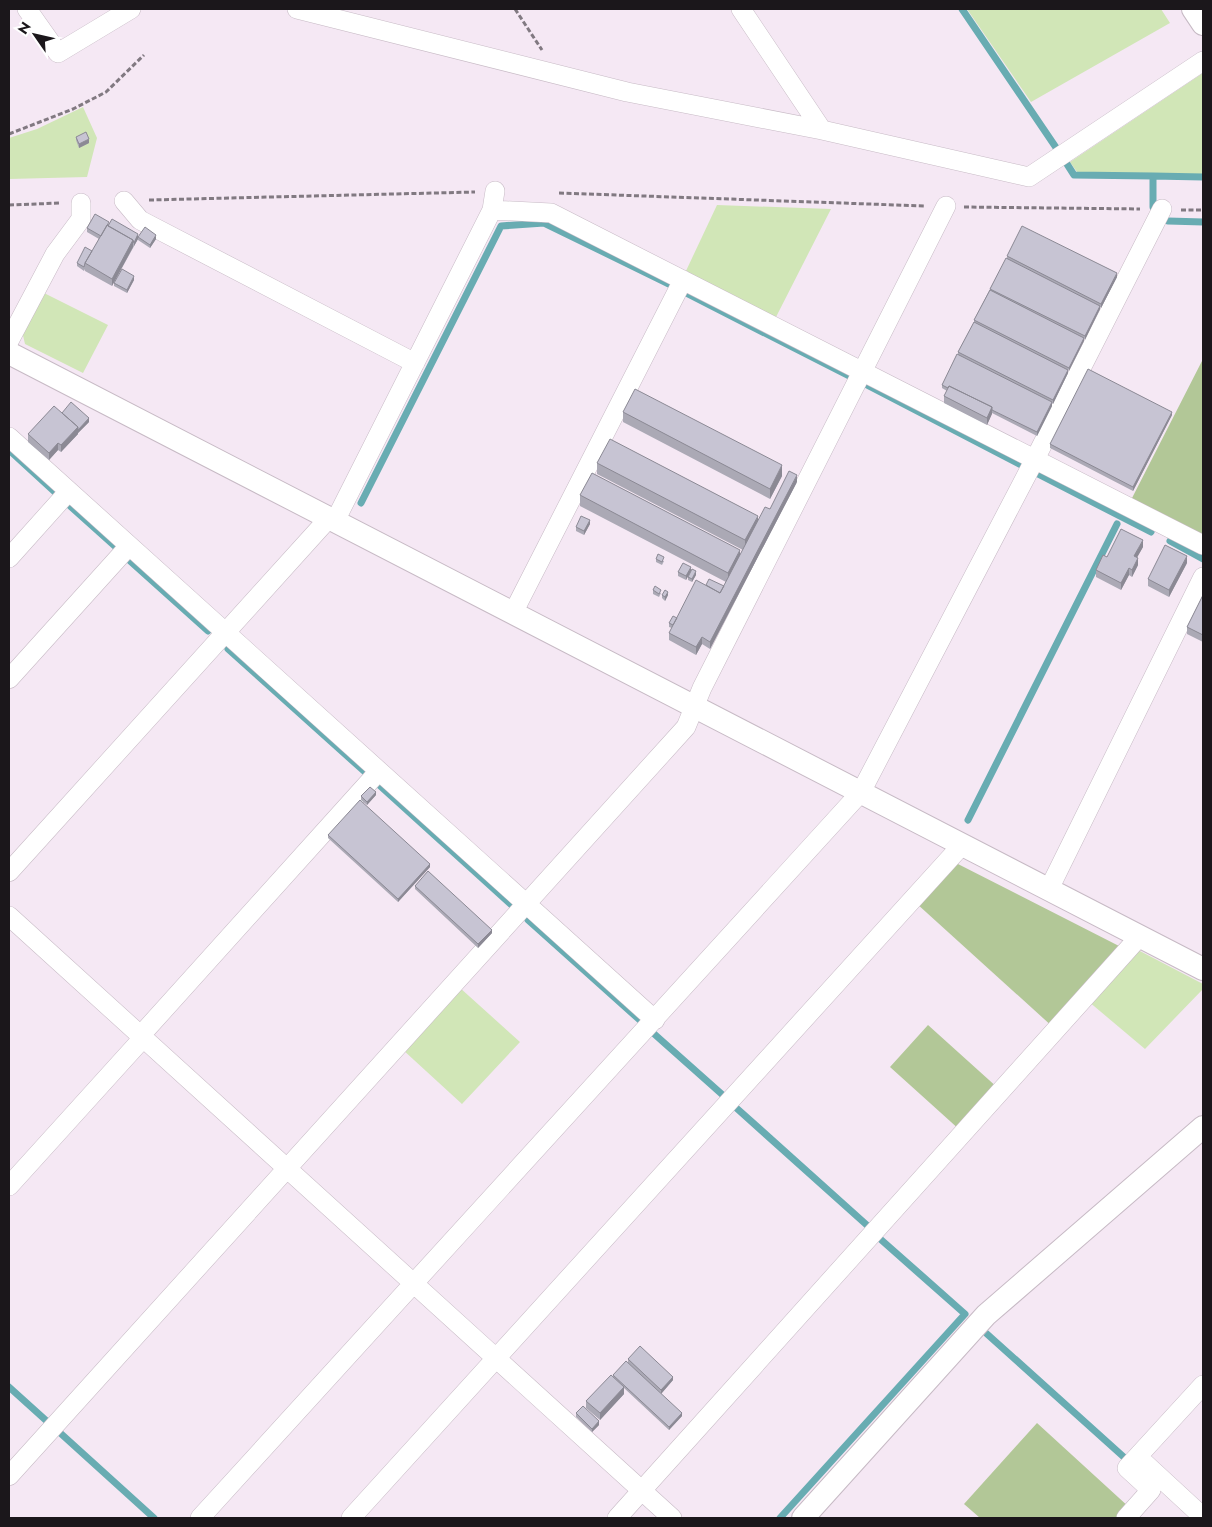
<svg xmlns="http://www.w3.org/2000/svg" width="1212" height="1527" font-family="Jost,sans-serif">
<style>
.green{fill:#d1e6b7}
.forest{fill:#b2c797}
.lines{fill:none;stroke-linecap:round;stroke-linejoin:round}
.stream{stroke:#68acb2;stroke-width:7}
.minor-casing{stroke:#c7bac5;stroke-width:20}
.tertiary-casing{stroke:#c7bac5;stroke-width:24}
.path{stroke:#817981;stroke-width:3;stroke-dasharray:5 2.5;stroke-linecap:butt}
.minor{stroke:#fff;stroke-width:19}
.tertiary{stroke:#fff;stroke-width:22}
.wall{fill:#aba9b5}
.shaded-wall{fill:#8b8994}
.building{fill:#c7c4d3;stroke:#8b8994}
</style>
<rect width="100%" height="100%" fill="#f5e8f4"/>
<path class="green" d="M967 9H1161L1170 23 1031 102Z
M1203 73V176L1077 172 1070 162Z
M83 107 97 138 87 177 9 179V138L37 129Z
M717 205 831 209 775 319 685 273Z
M42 292 108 325 83 373 25 344 22 331Z
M1138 950 1203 984V989L1145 1049 1088 1001Z
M459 987 520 1042 462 1104 402 1049Z"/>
<path class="forest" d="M1203 359V537L1131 500Z
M954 862 1119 946 1121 952 1054 1028 916 903Z
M928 1025 999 1089 961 1131 890 1067Z
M1037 1423 1130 1508 1121 1518H980L964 1504Z"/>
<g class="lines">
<path class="stream" d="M962 9 1057 149
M1067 164 1074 175 1153 176
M1153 207V176L1203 177
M1168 221 1203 222
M686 293 853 378
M865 384 1023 466
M9 450 57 494
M1036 473 1151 532
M361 503 501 226 544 223 671 285
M69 505 118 549
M1170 541 1203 559
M130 561 208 631
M228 649 365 772
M378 784 515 908
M968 820 1117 524
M528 920 642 1022
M652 1032 725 1097
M733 1105 869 1227
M987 1334 1126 1459
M9 1387 50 1424
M58 1431 154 1518
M780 1518 965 1314 878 1237"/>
<defs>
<path id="minor" d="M27 9 58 53 131 9
M297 9 627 92 822 130 1029 177 1203 61
M741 9 822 130
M124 201 140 220 415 363
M492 210 551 213 1203 545
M9 341 55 254 81 219V203
M9 437 655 1020
M335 521 492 210 495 191
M9 558 69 491
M513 613 683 280
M9 679 129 546
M9 872 329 518
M1049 889 1203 577
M9 916 672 1518
M141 1035 379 771
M9 1186 143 1038
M1138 1457 1203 1517
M9 1476 686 727 702 688 946 206
M200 1518 861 792 1035 459 1162 209
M351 1518 962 845
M617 1518 1140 936
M1126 1518 1151 1490 1127 1468 1203 1385"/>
<path id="tertiary" d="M1193 9 1203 24
M9 353 1203 969
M803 1518 986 1315 1203 1127"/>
</defs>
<use href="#minor" class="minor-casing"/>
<use href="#tertiary" class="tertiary-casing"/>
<path class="path" d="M515 9 542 50
M9 134 73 109 106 92 144 55
M559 193 925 206
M149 200 475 192
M9 205 61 203
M964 207 1140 209
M1181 210H1203"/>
<use href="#minor" class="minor"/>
<use href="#tertiary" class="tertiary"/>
</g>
<path class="wall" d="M76 137 89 143 79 148 76 140Z
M109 224 138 236 156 239 150 248 138 240V239L112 286 85 271V269L84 271 77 266V263L92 251 99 239 87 232V228Z
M1007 256 1117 277 1101 308 1100 307V309L1068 371V373L1053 404 1052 403V406L1037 436 992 413 987 425 944 403V396L947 391 942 388V385L958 355V352L974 322V320L990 289 1007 259Z
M134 280 127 293 114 286V283Z
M623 412 782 476 770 499 623 422Z
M62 413 89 422 78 433V434L61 452 58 450 49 460 28 442V434Z
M1172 415 1133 491 1050 448V444Z
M597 463 758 521 797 482 710 649 702 644 696 655 669 640V633L672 628 669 627V623L677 618 706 585 724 586 726 582 580 506V495L740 555 743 550 597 474Z
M590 524 584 535 576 531V527Z
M1143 547 1137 557 1138 565 1132 577 1129 575 1121 590 1096 577V570L1107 557Z
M656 559 664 561 662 565 656 562Z
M1187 563 1169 597 1148 586V579Z
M691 571 686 580 678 576V572Z
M696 575 692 582 688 580V577Z
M653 590 661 593 659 597 653 594Z
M662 595H668L665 601 662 598Z
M1203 595V642L1187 634V627Z
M376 795 367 805 361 800V796Z
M328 835 430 867 398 902 328 838Z
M415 886 492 933 478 948 415 889Z
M628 1359 673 1380 661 1394 628 1363Z
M613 1375 682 1416 669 1430 624 1388V1394L600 1420 586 1408V1401L613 1377Z
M576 1413 599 1425 592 1432 576 1417Z"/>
<path class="shaded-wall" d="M89 139V143L79 148V144Z
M138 234V239L134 246V243Z
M156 235V239L150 248V245Z
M133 240V247L112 286V279Z
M1117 273V277L1101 308V304Z
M134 276V280L127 293V290Z
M1100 306V309L1085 340V336Z
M1084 338V341L1069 371V368Z
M1068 370V373L1053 404V400Z
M1052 402V406L1037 436V432Z
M992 407V414L987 425V418Z
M1172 412V415L1133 491V487Z
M89 418V422L78 433V430Z
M78 427V434L61 452V445Z
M58 443V450L49 460V453Z
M782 465V476L770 499V489Z
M797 475V482L710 649V642Z
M758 516V527L745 551V540Z
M590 520V524L584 535V531Z
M1143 540V547L1134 563V556Z
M740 550V561L728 584V573Z
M1187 556V563L1169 597V590Z
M1138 558V565L1132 577V570Z
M691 567V571L686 580V576Z
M1129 568V575L1121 590V583Z
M696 571V575L692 582V579Z
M668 592V595L665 601V597Z
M702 637V644L696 655V647Z
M376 792V795L367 805V802Z
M430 864V867L398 902V899Z
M492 930V933L478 948V944Z
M673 1377V1380L661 1394V1390Z
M624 1387V1394L600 1420V1413Z
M682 1413V1416L669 1430V1427Z
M599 1421V1425L592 1432V1429Z"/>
<path class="building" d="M86 132 89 139 79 144 76 137Z
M95 214 109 222 101 236 87 228Z
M112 219 138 234 134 243 133 240 108 226Z
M107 225 133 240 112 279 85 263Z
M1022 226 1117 273 1101 304 1007 256Z
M145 227 156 235 150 245 138 237Z
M85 247 92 251 85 263 84 267 77 263Z
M1006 258 1100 306 1085 336 990 289Z
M122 269 134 276 127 290 114 283Z
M990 290 1084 338 1069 368 974 320Z
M974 322 1068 370 1053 400 958 352Z
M957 354 1052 402 1037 432 992 410V407L949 386 948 388 942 385Z
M1088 369 1172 412 1133 487 1050 444Z
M949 386 992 407 987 418 944 396Z
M635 389 782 465 770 489 623 412Z
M71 402 89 418 78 430V427L62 413Z
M54 406 78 427 61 445 58 443 49 453 28 434Z
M610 439 758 516 745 540 597 463Z
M789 471 797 475 710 642 702 637 696 647 669 633 696 580 720 593 765 507 770 509Z
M592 473 740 550 728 573 580 495Z
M581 516 590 520 584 531 576 527Z
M1121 529 1143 540 1134 556 1138 558 1132 570 1129 568 1121 583 1096 570 1103 555 1107 557Z
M1165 545 1187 556 1169 590 1148 579Z
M658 554 664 557 662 562 656 559Z
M683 563 691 567 686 576 678 572Z
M692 569 696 571 692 579 688 577Z
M709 579 724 586 720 593 706 585Z
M655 586 661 590 659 594 653 590Z
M665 590 668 592 665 597 662 595Z
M1203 595V635L1187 627Z
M673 616 677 618 673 625 669 623Z
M370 787 376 792 367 802 361 796Z
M360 800 430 864 398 899 328 835Z
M428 871 492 930 478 944 415 886Z
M640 1346 673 1377 661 1390 628 1359Z
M626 1361 682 1413 669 1427 613 1375Z
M611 1375 624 1387 600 1413 586 1401Z
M583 1406 599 1421 592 1429 576 1413Z"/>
<rect width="1212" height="1527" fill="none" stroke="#1b171b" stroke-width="20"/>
<g transform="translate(35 35) rotate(304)" stroke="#ffffff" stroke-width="4" paint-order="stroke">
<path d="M0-4L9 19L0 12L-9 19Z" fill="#1b171b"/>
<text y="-8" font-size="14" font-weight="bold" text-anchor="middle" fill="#1b171b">N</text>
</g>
</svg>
